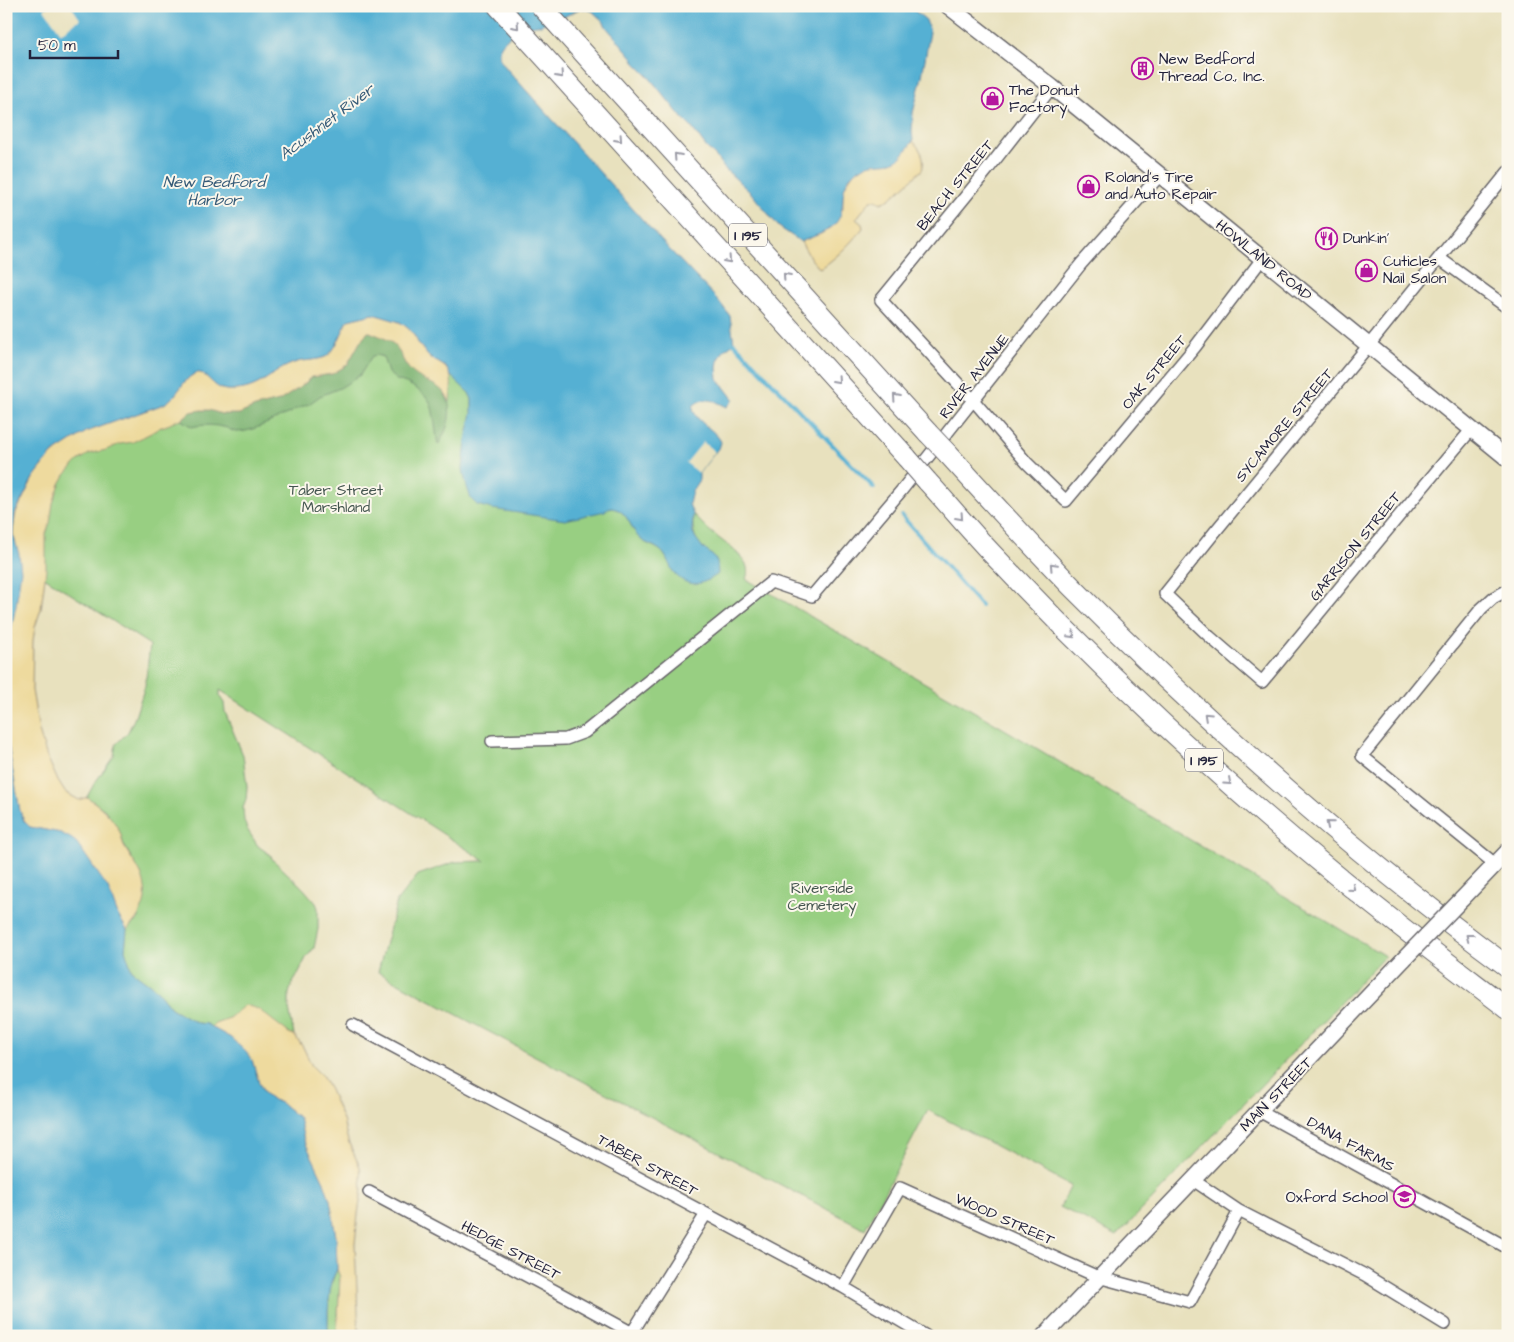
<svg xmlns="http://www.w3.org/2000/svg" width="1514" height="1342" font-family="'Architects Daughter',sans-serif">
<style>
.green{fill:#98cf82;stroke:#5d785e}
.forest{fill:#7ab270;stroke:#4e6a56}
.sand{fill:#eeda9e;stroke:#887e6c}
.water{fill:#55b0d3;stroke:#3c6987}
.pier{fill:#e8e1be}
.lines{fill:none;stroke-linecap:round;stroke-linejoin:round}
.stream{stroke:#55b0d3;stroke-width:4}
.street-casing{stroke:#676569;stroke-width:14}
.secondary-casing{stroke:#676569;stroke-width:18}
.highway-casing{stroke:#676569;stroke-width:22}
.street{stroke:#fff;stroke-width:11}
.secondary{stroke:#fff;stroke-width:15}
.highway{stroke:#fff;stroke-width:20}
.secondary-bridge-casing{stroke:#676569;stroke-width:18;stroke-linecap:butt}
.highway-bridge-casing{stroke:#676569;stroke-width:22;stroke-linecap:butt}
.secondary-bridge{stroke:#fff;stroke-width:15}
.highway-bridge{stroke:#fff;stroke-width:20}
.oneway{stroke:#9c9ca7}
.labels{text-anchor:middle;stroke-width:4;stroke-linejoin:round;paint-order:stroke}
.shield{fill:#fbf7ec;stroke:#636270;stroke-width:1}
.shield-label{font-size:14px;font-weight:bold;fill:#22223b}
.poi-label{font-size:15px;fill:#22223b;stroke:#fbf7ec;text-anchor:start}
.street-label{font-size:15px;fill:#22223b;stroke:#fbf7ec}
.park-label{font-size:15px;fill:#455650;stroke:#fbf7ec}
.water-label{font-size:16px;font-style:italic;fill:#365b78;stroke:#fbf7ec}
</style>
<rect width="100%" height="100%" fill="#fbf7ec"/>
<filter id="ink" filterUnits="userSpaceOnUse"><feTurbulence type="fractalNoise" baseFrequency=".02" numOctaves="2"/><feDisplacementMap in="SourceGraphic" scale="10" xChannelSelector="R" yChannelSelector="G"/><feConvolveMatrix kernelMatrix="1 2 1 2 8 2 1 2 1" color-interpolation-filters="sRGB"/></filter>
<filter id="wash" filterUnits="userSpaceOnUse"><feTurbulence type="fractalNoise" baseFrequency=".0096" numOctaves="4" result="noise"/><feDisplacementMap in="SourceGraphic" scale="20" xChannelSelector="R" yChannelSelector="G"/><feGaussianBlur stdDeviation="1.12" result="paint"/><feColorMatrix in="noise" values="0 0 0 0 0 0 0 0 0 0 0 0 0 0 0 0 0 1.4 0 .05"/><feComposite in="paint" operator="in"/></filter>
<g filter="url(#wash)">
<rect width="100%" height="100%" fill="#e8e1be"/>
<path class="green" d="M343 346 456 377 469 393 472 399V410L609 508C627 508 629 526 639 537 644 544 653 545 660 550 666 554 670 567 674 573L714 557C696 542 692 538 693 514 699 520 704 526 710 531 720 540 740 552 746 564 748 570 748 574 746 579L1006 730 1385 956 1117 1236 1060 1207 1071 1186 928 1110 865 1229 474 1024 378 972 397 901 418 875 455 862 485 861 220 690V697L224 703 225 712 243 755 247 787 246 800 243 808 244 821 247 829 258 846 269 854 274 861 302 887 316 903 318 908V929L314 948 306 958 296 978 292 984 289 993V1009L294 1035 229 1018 215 1023 211 1027 206 1024 197 1023 171 1008 156 989 132 971 125 950 127 930 139 918 141 874 124 845 119 830 105 810 87 797 94 784 114 756 116 744 128 732 135 717 145 686 150 645 21 562 46 470Z
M337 1269 340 1277 337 1336H328C328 1313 327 1290 337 1269Z"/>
<path class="forest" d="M368 332H370C379 336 392 339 397 347 403 356 402 362 411 370 418 377 426 378 434 383 457 398 451 426 438 445 436 435 434 410 430 402 426 394 407 381 398 381L388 373 383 357 377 355 372 356 360 375 351 381 340 388 320 396 309 404 294 410 292 412C277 418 253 432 238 432 233 432 231 430 227 428 217 425 202 424 192 427L181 420 190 412 201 410H209L222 414H239L255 407 279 401 299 388 313 377 332 374 347 365 360 342Z"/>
<path class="sand" d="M913 141C921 150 926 158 922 170L890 199 881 203 876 200H871L856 219 862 224 863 228C850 244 837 257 820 269L811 259 801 242 810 237 821 234 825 231 831 227 843 208V189L853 174 864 166 874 163 891 162 899 158Z
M373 314C382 317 394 319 403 324 416 332 418 348 430 357 437 363 447 365 450 375 453 382 450 394 450 402 440 381 426 385 411 371 404 364 402 356 397 348 392 340 379 336 370 332H368L360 342 347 365 332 374 312 377 299 388 279 401 255 407 239 414H222L209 410H201L190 412 181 420H177L170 424 159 428 151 433 133 442 120 444 106 450 89 454 78 461 65 475 60 484 53 503 50 523 46 534V569L41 609 35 627 33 641 32 690 39 731 46 754 58 781 65 792 79 800 87 797C100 806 111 815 119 830 122 835 122 842 125 848 130 857 137 865 141 874 151 897 143 913 127 930L118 915 108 888 61 833 30 827 24 821 20 811 6 734V652L10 633 12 534 16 513 33 478 52 454 86 432 164 404C167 402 170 400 173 397 180 390 186 376 197 373 206 370 213 390 228 390 261 392 270 370 297 362 305 360 321 360 327 356 336 350 343 329 348 320Z
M245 1005 258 1009 289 1033 294 1035 303 1047 312 1066 322 1076 330 1090 343 1120 348 1141 360 1167 362 1189 358 1214 355 1244 359 1336H337L340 1277 337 1269 336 1237 330 1200 324 1182 304 1140 299 1118 281 1103 273 1100 264 1093 259 1083 252 1060 231 1038 211 1027 215 1023 229 1018Z"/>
<path class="water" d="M6 6H909L926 20 930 32 922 76 913 113 912 131 913 141C909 146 904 155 898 159 886 167 872 158 855 172 834 189 851 211 832 227 823 234 811 237 801 242L779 227 751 193 723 167 717 158 706 147 692 128 683 119 648 76 635 63 633 58 607 28 603 21 592 11 581 8 552 23H544L541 25C529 23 496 39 499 55 499 59 504 65 507 69L668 248 718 300 730 316 734 343 724 350 718 361 717 368 718 379 734 400 727 407C715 401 704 395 693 406 693 422 715 428 721 442L720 446 699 473V480L692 491 689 504 693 514 692 530 695 537 703 548 714 557 717 562 718 574C703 585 688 589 674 573 669 566 667 555 660 550 654 545 646 544 640 539 629 527 628 508 609 508L605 511 565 520 492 509 477 505 471 499 466 484 463 469 466 440 472 413V399L469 393 450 375 446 367 429 357 418 343 416 338 409 329 400 322 373 314 348 320C343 329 336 350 327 356 321 360 305 360 297 362 270 370 261 392 228 390 213 390 206 370 197 373 186 376 180 390 173 397 170 400 167 402 164 404L86 432 52 454 33 478 15 513 13 534 19 554 21 571 16 606 6 652Z
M6 734 20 811 24 821 30 827 61 833 72 839 77 843 108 888 118 915 127 930 125 950 132 971 156 989 171 1008 197 1023 206 1024 231 1038 246 1052 252 1060 259 1083 264 1093 273 1100 281 1103 299 1118 304 1140 324 1182 330 1200 336 1237 337 1269 331 1282 328 1311V1336H6Z"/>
<path class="pier" d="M48 6H71L80 19 61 33 44 9Z
M703 442 715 452 699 473 686 463Z"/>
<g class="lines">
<path class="stream" d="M734 343 874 488
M902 516 981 606"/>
</g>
</g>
<g filter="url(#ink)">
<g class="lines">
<defs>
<path id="street" d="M1052 87 988 169 881 300 974 401 1027 463 1066 501 1195 347 1262 259
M1439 258 1508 308
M1472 429C1401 512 1332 598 1262 682L1210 637 1165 594 1214 533 1369 345 1508 172
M492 741 566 739 585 732 771 582 812 596 901 491 1081 264 1160 175
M1495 864 1362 756 1481 609 1493 598 1508 590
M353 1025 843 1287 926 1336
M1259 1111 1508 1248
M369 1192 559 1293 638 1336
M1239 1211 1365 1275 1445 1324
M843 1287 900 1188 1098 1277 1190 1302 1239 1211 1193 1180
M630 1336 706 1214"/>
<path id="secondary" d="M948 6 1052 87 1508 459
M1462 899 1508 851
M1044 1336 1404 959"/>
<path id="highway" d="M498 6 907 458
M541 6 928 433
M948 454C989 499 1030 544 1073 588 1207 723 1355 854 1508 967
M927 481C952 508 975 537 1001 563 1104 672 1215 775 1330 870 1388 918 1448 963 1508 1009"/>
</defs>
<use href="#street" class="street-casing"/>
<use href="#secondary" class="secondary-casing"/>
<use href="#highway" class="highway-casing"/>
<use href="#street" class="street"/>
<use href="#secondary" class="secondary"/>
<use href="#highway" class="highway"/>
<defs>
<path id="secondary-bridge" d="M1404 959 1462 899"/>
<path id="highway-bridge" d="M928 433 948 454
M907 458 927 481"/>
</defs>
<use href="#secondary-bridge" class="secondary-bridge-casing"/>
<use href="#highway-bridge" class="highway-bridge-casing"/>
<use href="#secondary-bridge" class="secondary-bridge"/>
<use href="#highway-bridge" class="highway-bridge"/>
</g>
<defs><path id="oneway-chevron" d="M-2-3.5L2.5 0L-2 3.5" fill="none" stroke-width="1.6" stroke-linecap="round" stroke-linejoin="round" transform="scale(1.25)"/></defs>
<g class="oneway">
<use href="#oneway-chevron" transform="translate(516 26) rotate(48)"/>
<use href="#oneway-chevron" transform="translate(560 75) rotate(48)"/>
<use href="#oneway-chevron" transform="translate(619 139) rotate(48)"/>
<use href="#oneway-chevron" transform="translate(677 156) rotate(-132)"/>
<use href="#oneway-chevron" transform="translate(728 260) rotate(48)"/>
<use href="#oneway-chevron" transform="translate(786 276) rotate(-132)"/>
<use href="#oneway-chevron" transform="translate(837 380) rotate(48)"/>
<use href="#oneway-chevron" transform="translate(896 397) rotate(-132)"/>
<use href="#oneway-chevron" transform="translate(960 517) rotate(48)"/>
<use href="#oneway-chevron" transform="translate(1053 566) rotate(-133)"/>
<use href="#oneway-chevron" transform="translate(1072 635) rotate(45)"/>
<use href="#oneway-chevron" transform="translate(1207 716) rotate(-137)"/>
<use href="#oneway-chevron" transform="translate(1228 782) rotate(42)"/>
<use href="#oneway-chevron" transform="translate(1329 824) rotate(-140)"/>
<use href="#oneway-chevron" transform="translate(1352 888) rotate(39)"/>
<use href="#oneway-chevron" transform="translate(1469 937) rotate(-142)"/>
</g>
</g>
<defs>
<symbol id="building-ring" viewBox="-11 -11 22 22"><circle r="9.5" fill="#fbf7ec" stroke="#b5179e" stroke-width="1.5"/><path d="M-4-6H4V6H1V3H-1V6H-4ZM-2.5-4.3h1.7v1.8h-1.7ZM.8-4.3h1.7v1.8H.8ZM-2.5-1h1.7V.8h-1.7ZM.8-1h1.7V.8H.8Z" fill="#b5179e"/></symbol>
<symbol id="shop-ring" viewBox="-11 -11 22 22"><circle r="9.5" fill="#fbf7ec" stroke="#b5179e" stroke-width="1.5"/><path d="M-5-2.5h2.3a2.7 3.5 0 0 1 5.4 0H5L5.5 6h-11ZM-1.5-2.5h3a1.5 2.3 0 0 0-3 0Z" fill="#b5179e"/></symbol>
<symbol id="restaurant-ring" viewBox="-11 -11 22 22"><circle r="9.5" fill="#fbf7ec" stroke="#b5179e" stroke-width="1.5"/><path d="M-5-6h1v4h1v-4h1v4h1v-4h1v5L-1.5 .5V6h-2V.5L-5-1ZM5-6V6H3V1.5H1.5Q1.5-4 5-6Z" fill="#b5179e"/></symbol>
<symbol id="school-ring" viewBox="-11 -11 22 22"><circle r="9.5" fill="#fbf7ec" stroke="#b5179e" stroke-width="1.5"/><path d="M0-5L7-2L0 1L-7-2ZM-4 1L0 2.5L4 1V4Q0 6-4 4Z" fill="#b5179e"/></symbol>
</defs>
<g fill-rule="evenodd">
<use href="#building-ring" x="1130" y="56" width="25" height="25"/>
<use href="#shop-ring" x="980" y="86" width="25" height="25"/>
<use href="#shop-ring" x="1076" y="174" width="25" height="25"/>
<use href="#restaurant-ring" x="1314" y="226" width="25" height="25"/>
<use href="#shop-ring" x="1354" y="258" width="25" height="25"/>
<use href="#school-ring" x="1392" y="1184" width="25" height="25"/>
</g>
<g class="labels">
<g class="shield">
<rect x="729" y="223.5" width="38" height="23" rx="4"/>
<rect x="1185" y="748.5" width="38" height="23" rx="4"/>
</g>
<g class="shield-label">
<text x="748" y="240">I 195</text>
<text x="1204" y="765">I 195</text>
</g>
<g class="poi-label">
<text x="1159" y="64">New Bedford<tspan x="1159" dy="17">Thread Co., Inc.</tspan></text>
<text x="1009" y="95">The Donut<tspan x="1009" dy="17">Factory</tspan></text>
<text x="1105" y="182">Roland's Tire<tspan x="1105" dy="17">and Auto Repair</tspan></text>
<text x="1343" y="243">Dunkin'</text>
<text x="1383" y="266">Cuticles<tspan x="1383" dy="17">Nail Salon</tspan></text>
<text x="1388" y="1202" text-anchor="end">Oxford School</text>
</g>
<g class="street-label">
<text transform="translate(955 185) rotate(-51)" y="5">BEACH STREET</text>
<text transform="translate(1264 260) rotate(39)" y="5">HOWLAND ROAD</text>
<text transform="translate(1154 372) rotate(-50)" y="5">OAK STREET</text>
<text transform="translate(974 376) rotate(-52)" y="5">RIVER AVENUE</text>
<text transform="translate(1284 425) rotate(-50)" y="5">SYCAMORE STREET</text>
<text transform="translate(1355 546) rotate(-51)" y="5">GARRISON STREET</text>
<text transform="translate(1276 1094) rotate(-46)" y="5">MAIN STREET</text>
<text transform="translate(1351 1144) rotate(29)" y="5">DANA FARMS</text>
<text transform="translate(648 1165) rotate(29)" y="5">TABER STREET</text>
<text transform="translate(1005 1219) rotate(24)" y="5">WOOD STREET</text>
<text transform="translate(511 1250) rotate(28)" y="5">HEDGE STREET</text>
</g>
<g class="park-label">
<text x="336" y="495">Taber Street<tspan x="336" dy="17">Marshland</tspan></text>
<text x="822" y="893">Riverside<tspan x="822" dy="17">Cemetery</tspan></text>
</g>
<g class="water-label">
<text transform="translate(326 121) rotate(-37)" y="6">Acushnet River</text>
<text x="214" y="187">New Bedford<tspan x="214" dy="18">Harbor</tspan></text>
</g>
</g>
<rect width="1514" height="1342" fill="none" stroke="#fbf7ec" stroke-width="25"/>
<path d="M30 50v8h88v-8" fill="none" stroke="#22223b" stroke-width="2.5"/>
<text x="38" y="50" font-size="15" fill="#22223b" stroke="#fbf7ec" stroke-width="4" paint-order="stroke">50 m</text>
</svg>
